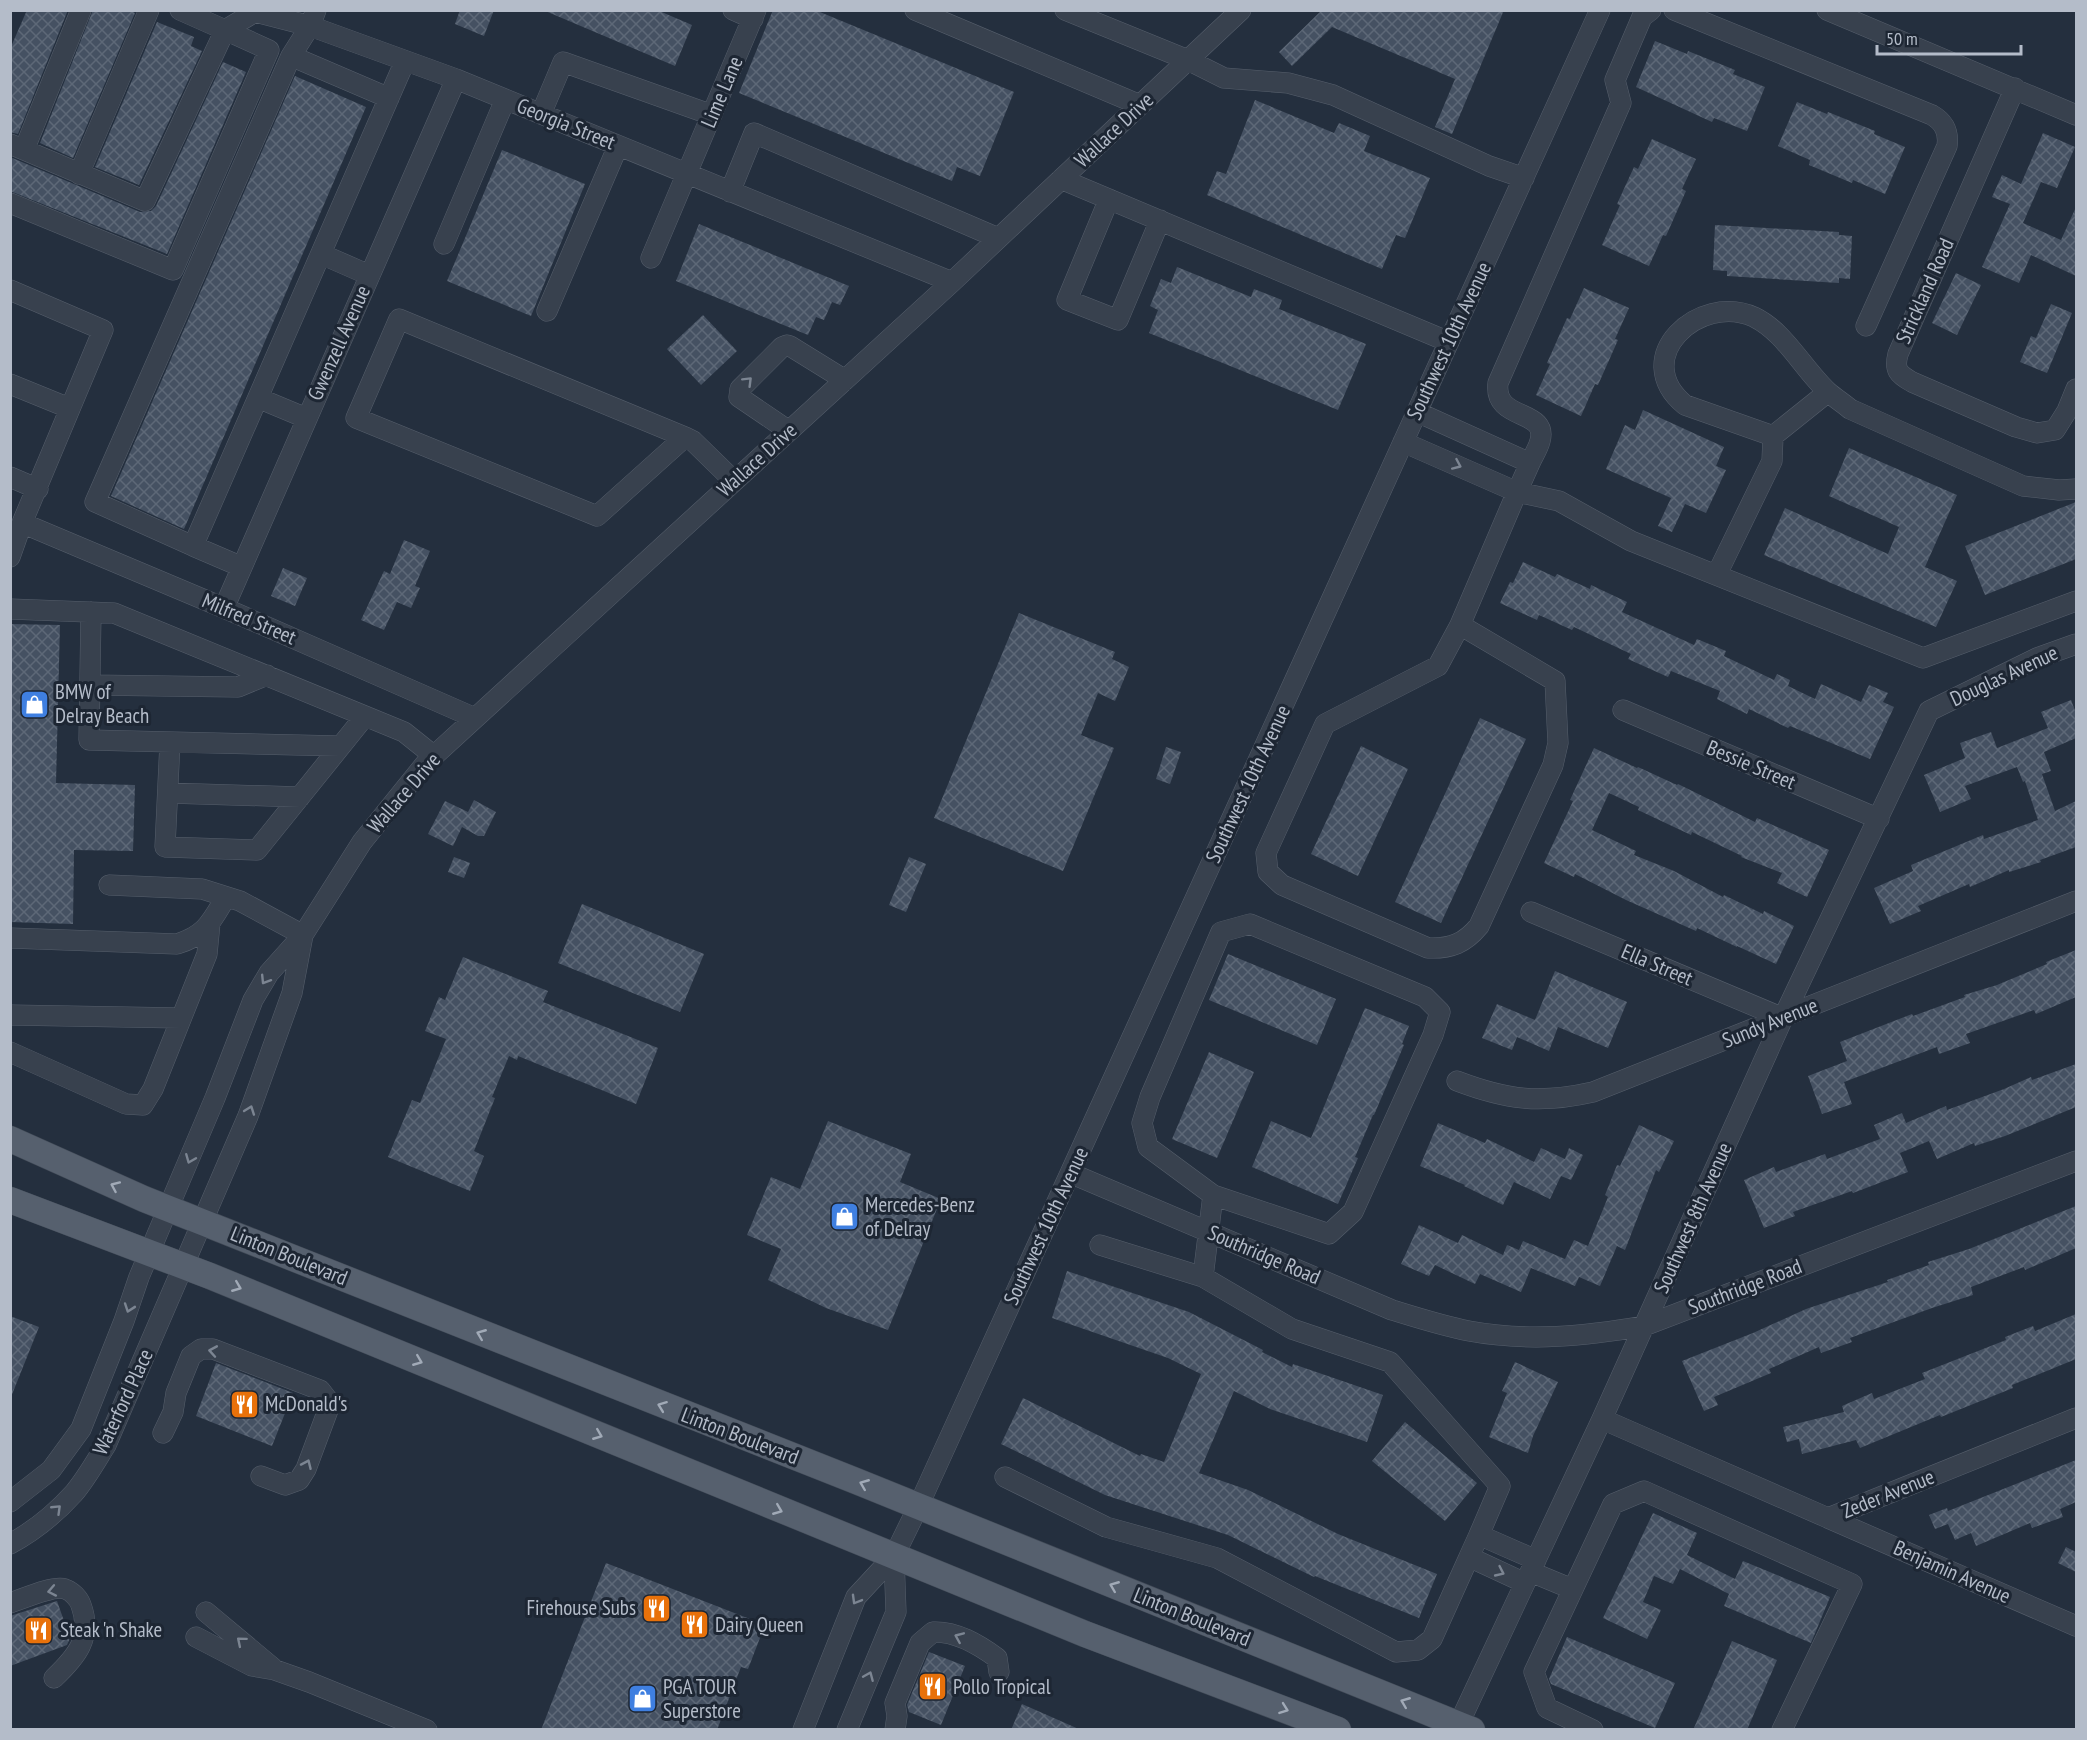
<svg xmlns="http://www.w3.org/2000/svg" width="2087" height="1740" font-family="'PT Sans Narrow',sans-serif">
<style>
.building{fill:url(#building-cross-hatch)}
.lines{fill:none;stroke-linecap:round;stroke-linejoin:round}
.minor-casing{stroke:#565f6c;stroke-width:21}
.major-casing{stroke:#414a57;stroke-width:27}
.minor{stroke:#38414e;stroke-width:20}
.major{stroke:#56606e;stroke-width:26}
.oneway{stroke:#7c8592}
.oneway2{stroke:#a1aab7}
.labels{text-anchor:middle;stroke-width:6;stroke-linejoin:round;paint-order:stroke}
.street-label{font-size:21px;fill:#b4bcc9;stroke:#1d2633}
.poi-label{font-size:21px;fill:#b4bcc9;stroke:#1d2633;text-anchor:start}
</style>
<defs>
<pattern id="building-cross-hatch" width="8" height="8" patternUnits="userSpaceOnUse" patternTransform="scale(1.5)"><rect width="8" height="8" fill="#455162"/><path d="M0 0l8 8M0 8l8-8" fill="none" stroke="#5d6877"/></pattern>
</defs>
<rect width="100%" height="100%" fill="#242f3e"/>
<path class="building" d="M27 10H68L18 134 10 132V49Z
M93 10H130L135 13 73 158 40 143Z
M460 10H494L484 36 455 24Z
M543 10H657L692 25 675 66Z
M773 10H815L1014 92 980 176 957 167 952 181 739 93Z
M1322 10H1504L1452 134 1435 127 1455 79 1332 27 1292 66 1279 52Z
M157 22 194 37 191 46 202 51 139 185 95 167Z
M1655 41 1687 54 1688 51 1735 70 1733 74 1765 87 1747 131 1714 118 1712 122 1636 87Z
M223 62 246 72 167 254 10 191V157L140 212 151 211 156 206Z
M295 76 366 107 184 529 111 496Z
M1255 100 1334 133 1339 123 1370 136 1364 151 1430 178 1405 238 1396 235 1382 269 1207 195 1217 171 1226 174Z
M1797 102 1827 114 1828 112 1875 131 1874 134 1905 147 1885 194 1853 180 1852 183 1809 165 1810 160 1778 146Z
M2043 133 2075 147 2057 188 2041 182 2023 223 2061 240 2076 207V276L2031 255 2019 283 1982 267 2010 204 1992 197 2002 175 2021 184Z
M1652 139 1696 159 1682 189 1686 191 1666 236 1663 235 1649 266 1602 245 1620 205 1617 204 1634 167 1638 169Z
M502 150 585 184 531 316 447 281Z
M699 224 849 286 840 305 832 302 824 320 816 317 808 335 676 281Z
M1715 225 1839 232V235L1852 236 1850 279 1839 278V283L1727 276V271L1713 270Z
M1177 267 1251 297 1254 289 1282 300 1279 309 1366 344 1338 410 1149 333 1158 310 1150 306 1161 279 1171 283Z
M1956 273 1981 285 1957 335 1932 323Z
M1584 288 1629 308 1615 339 1618 340 1598 385 1595 384 1581 416 1536 395 1550 364 1547 363 1567 318 1570 319Z
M2051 304 2072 313 2047 373 2020 362 2031 336 2036 338Z
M703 315 737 351 701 385 667 349Z
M1643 410 1724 447 1716 466 1726 470 1706 513 1685 504 1672 532 1658 526 1671 498 1606 469 1625 425 1635 430Z
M1849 448 1957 495 1925 567 1957 581 1936 627 1764 555 1785 508 1888 554 1899 527 1829 496Z
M2076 502V559L1985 595 1965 546Z
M404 540 430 551 415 586 420 588 411 608 397 602 384 630 361 620 384 571 390 574Z
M1523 562 1555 577 1557 574 1590 589 1591 585 1627 602 1622 612 1694 645 1697 639 1726 651 1724 656 1774 680 1777 674 1790 680 1788 686 1815 699 1821 684 1861 702 1869 685 1888 693 1883 702 1894 707 1870 759 1790 726 1788 728 1749 709 1747 714 1717 699 1720 691 1671 671 1668 677 1628 659 1631 654 1574 627 1572 630 1539 615 1537 620 1500 603 1510 582 1513 583Z
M283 568 307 578 295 606 271 596Z
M1019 613 1115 652 1112 659 1129 667 1115 701 1098 693 1081 735 1114 748 1063 871 934 818Z
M10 624 60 625 56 783 135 785 133 851 74 850 73 924 10 922Z
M2071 700 2076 713V738L2044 752 2051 771 2042 774 2055 811 2076 801V847L2040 860 2041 862 2009 872V870L1970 887 1969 884 1918 906 1921 911 1890 924 1874 888 1913 871 1911 865 1983 835 1984 839 2038 820 2025 781 2023 782 2017 767 1965 786 1971 799 1940 812 1924 775 1965 758 1960 743 1991 732 1997 748 2048 728 2041 712Z
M1480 718 1526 739 1441 923 1395 902Z
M1361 746 1408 769 1358 876 1311 854Z
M1166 747 1181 752 1170 784 1156 779Z
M1594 748 1637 768 1638 767 1677 785 1678 784 1755 822 1757 818 1829 850 1807 897 1777 883 1782 873 1741 857 1742 856 1692 832 1691 835 1638 810 1639 807 1609 793 1592 830 1636 851 1634 855 1674 871 1723 897 1724 895 1763 914 1764 911 1794 926 1776 964 1737 946V947L1697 928 1696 931 1626 900 1575 874 1574 877 1544 863 1573 801 1570 800Z
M474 800 496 812 484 836H478L462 827 453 846 428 834 445 801 468 812Z
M454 857 470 863 464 878 448 872Z
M909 857 926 864 906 912 889 905Z
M582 904 704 954 680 1012 558 963Z
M2076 950V997L2036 1014 2034 1010 1966 1034 1970 1043 1939 1054 1937 1047 1844 1082 1852 1104 1822 1114 1808 1076 1847 1061 1840 1042 1912 1014 1913 1016 1965 997 1964 995 1997 985 2047 964 2046 962Z
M1228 954 1336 999 1317 1045 1209 1000Z
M463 957 548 991 543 1002 658 1048 636 1104 518 1056 517 1060 509 1056 492 1097 495 1098 474 1151 484 1156 470 1191 388 1157 412 1100 420 1103 446 1039 425 1031 439 997 445 1000Z
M1555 971 1627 1002 1608 1048 1558 1027 1549 1051 1517 1037 1512 1050 1482 1038 1497 1004 1535 1020Z
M1365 1008 1409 1026 1402 1044 1404 1045 1374 1115H1373L1355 1157 1358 1158 1338 1204 1252 1167 1271 1121 1311 1138Z
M1209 1052 1254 1072 1217 1158 1172 1139Z
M2076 1064V1107L2005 1136 1975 1146 1974 1143 1937 1159 1929 1141 1900 1153 1908 1172 1853 1193 1852 1191 1793 1212 1795 1216 1764 1228 1744 1180 1774 1167 1776 1172 1825 1154 1827 1159 1880 1139 1874 1125 1902 1113 1906 1123 1946 1106 1947 1110 2004 1089 2031 1077 2032 1080Z
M828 1121 911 1154 900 1182 941 1199 888 1330 826 1308 768 1280 781 1249 747 1235 771 1177 800 1189Z
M1438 1123 1485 1143 1487 1139 1534 1162 1541 1148 1565 1159 1569 1148 1583 1155 1571 1180 1561 1176 1550 1199 1514 1182 1503 1205 1464 1186 1465 1185 1420 1166Z
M1639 1125 1674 1141 1659 1172 1656 1170 1625 1250 1617 1246 1600 1286 1579 1277 1575 1286 1531 1268 1521 1292 1480 1274 1475 1284 1435 1265 1429 1276 1401 1264 1419 1225 1458 1243 1462 1235 1503 1255 1507 1245 1519 1250 1523 1241 1565 1259 1574 1240 1588 1246 1608 1197 1605 1195 1617 1165 1620 1166Z
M2076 1206V1248L2025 1270 2024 1267 1971 1287 1973 1295 1932 1308 1850 1338 1852 1342 1821 1353 1819 1347 1769 1369 1771 1373 1714 1397 1718 1405 1704 1411 1682 1361 1753 1333 1806 1309 1888 1282 1887 1280 1929 1265 1928 1262 1969 1249Z
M1067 1271 1189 1312 1263 1350 1262 1352 1292 1367 1293 1364 1383 1395 1367 1442 1270 1409 1234 1391 1199 1473 1248 1490 1338 1534 1437 1574 1419 1618 1315 1576 1314 1577 1228 1535 1105 1495 1001 1444 1023 1398 1140 1456 1141 1454 1164 1462 1201 1374 1168 1358 1052 1318Z
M2076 1314V1359L2012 1385 2013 1388 1941 1417 1940 1415 1860 1448 1856 1440 1802 1454 1799 1439 1787 1442 1783 1427 1844 1412 1842 1406 1872 1393 1874 1399 1925 1379 1922 1373 2006 1340 2005 1337 2033 1326 2035 1331Z
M10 1316 39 1327 11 1397H10Z
M1515 1362 1558 1382 1533 1436 1528 1453 1489 1437 1507 1393 1502 1391Z
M216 1363 293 1393 272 1446 196 1416Z
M1405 1422 1477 1483 1445 1521 1372 1461Z
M2076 1460V1502L2060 1509 2063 1517 2032 1528 2030 1523 1976 1546 1971 1533 1955 1540 1948 1524 1935 1529 1929 1515 1947 1508 1948 1511Z
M1653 1513 1697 1533 1687 1555 1735 1579 1743 1561 1830 1597 1811 1643 1724 1606 1729 1594 1680 1569 1673 1584 1654 1576 1643 1602 1661 1610 1647 1639 1603 1618Z
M2066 1547 2076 1552V1572L2058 1563Z
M606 1563 765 1625 748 1669 741 1667 717 1730H541Z
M57 1601 70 1638 67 1645 10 1666V1616Z
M1567 1637 1675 1683 1655 1728 1551 1684 1549 1679Z
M1732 1641 1777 1660 1747 1730H1693Z
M929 1652 965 1666 941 1725 909 1712 907 1705Z
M1022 1704 1081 1730H1011Z"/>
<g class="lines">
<defs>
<path id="minor" d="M180 10 225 30 255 12 310 26 456 79 952 282
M733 10 753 19
M915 10 1140 105
M1065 10 1188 60 1224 78 1288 83 1333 95 1489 166 1524 178
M1674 10 1932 115C1944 122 1949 132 1947 146L1866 326
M1827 10 2076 115
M291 56 389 98
M2015 88 1898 354C1894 370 1898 374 1912 382L2016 427 2037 433 2055 430 2067 411 2076 389
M541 114 563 62 712 115
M10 144 145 201 225 30 269 50 173 270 10 203
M24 150 81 10
M79 174 149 10
M1061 179 1449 342
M730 192 754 133 998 238
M1109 199 1067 300 1118 320 1160 220
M444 244 505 100
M321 254 369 275
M651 258 756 10
M10 290 103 330 22 523 10 557
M547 311 618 146
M10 384 69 408
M258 398 306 418
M789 431 739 397 740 389 782 347 787 345 790 346 845 380
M1773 436 1828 392
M685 437 597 516 356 418 399 319 685 437 693 441 734 481
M1403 442 1517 492 1530 463 1417 412
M1530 463C1533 456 1538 449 1540 441 1549 408 1493 422 1498 383L1621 103 1615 80 1642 17 1651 10
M10 477 38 489
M22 523 224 608 475 718
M193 546 95 502 291 56 310 26 316 10
M242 567 193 546 405 61
M1717 574 1772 461 1773 436 1685 405C1628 358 1699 292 1754 317 1785 332 1803 369 1828 392 1835 398 1843 403 1850 409L2023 486 2059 490 2076 489
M224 608 456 79
M10 609 114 613 404 732 434 756
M91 612 89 740 340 746
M1460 625 1555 681 1558 743 1553 765 1479 926C1465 943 1451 949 1428 948L1282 885 1268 872 1266 853 1325 724 1438 666 1460 625 1517 492 1559 501 1631 541 1923 658 2076 601
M90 685 238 687 267 675
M1623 710 1879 819
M170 742 165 847 257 850 365 716
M168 793 300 797
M109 885 202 889 240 901 303 935
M1531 912 1783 1018
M1250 924 1425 997 1440 1012 1433 1035 1353 1212 1329 1234 1213 1195 1148 1147 1142 1123 1150 1097 1221 932Z
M10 938 177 944C206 935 211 922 226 897
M10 1015 181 1018
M10 1052 126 1104 143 1105 153 1089 207 954 210 923
M1457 1081C1507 1100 1540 1104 1593 1092L2076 901
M1070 1173 1392 1310C1418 1318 1443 1326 1469 1331 1528 1342 1586 1336 1644 1326L2076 1161
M1100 1245 1203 1277 1292 1329 1390 1362 1500 1486 1479 1535
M1203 1277 1213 1195
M1602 1419 1828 1518 2076 1418
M163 1433 173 1412 176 1393 191 1356 201 1349H213L320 1390 327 1399 328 1410 306 1469 299 1480 285 1485 261 1476
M1005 1477 1106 1527 1217 1558 1396 1652 1418 1650 1432 1639 1469 1557
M10 1502 51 1470 81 1429 124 1321 139 1277 215 1098 253 1000 269 973 303 935 362 842 425 764 952 282 1241 10
M1828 1518 2076 1626
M10 1544C34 1531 56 1513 74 1493 86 1479 96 1461 106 1445L248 1116 292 993 303 935
M1531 1572 1572 1589
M1525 1583 1469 1557 1479 1535 1536 1560
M10 1603C23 1599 53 1585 65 1589 72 1591 79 1599 81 1605 93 1638 76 1657 54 1678
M206 1612 273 1668
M196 1637 252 1666 275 1670 309 1682 427 1730
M803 1730 856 1597 894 1556 918 1507 1600 10
M847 1730 896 1612 894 1556
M895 1730 897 1716 895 1703 920 1643 933 1632C956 1631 978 1644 997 1658L999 1672
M1456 1730 1602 1419 1783 1018 1929 711 2037 658 2076 644
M1593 1730 1547 1708 1534 1672 1613 1504 1644 1491 1852 1584 1782 1730"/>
<path id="major" d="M10 1139 144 1199 856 1481 1472 1730
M10 1200 210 1276 1085 1634 1338 1730"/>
</defs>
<use href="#minor" class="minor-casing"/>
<use href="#major" class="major-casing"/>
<use href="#minor" class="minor"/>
<use href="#major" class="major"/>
</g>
<defs><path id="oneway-chevron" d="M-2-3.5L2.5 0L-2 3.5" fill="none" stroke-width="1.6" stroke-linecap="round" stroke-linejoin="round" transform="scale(1.5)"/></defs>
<g class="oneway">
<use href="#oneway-chevron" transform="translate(748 381) rotate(-45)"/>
<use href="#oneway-chevron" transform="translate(1457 465) rotate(24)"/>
<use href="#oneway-chevron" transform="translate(265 980) rotate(122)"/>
<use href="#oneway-chevron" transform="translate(250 1110) rotate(-70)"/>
<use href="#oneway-chevron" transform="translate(190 1159) rotate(112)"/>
<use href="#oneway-chevron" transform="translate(129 1308) rotate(109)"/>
<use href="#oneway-chevron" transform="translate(213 1351) rotate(-170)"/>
<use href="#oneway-chevron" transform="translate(307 1464) rotate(-66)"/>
<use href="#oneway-chevron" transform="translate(57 1509) rotate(-44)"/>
<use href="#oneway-chevron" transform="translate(1500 1572) rotate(25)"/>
<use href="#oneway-chevron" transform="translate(52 1591) rotate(169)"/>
<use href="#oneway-chevron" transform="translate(856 1600) rotate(120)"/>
<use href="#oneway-chevron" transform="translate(959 1637) rotate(-157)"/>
<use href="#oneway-chevron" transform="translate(241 1641) rotate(-140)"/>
<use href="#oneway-chevron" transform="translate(869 1676) rotate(-67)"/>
</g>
<g class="oneway2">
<use href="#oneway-chevron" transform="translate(115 1186) rotate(-156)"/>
<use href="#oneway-chevron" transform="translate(237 1287) rotate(22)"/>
<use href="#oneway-chevron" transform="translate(481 1334) rotate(-158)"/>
<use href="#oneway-chevron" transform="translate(418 1361) rotate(22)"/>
<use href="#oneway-chevron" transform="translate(662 1406) rotate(-159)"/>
<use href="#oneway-chevron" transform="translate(598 1435) rotate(22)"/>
<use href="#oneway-chevron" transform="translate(864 1484) rotate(-158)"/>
<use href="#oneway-chevron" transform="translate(778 1510) rotate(22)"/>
<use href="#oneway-chevron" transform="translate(1114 1586) rotate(-158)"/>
<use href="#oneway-chevron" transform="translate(1405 1702) rotate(-158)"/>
<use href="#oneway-chevron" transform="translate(1284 1709) rotate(20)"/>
</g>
<defs>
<symbol id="shop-square" viewBox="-11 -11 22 22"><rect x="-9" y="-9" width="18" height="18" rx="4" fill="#3f7fe0" stroke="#1d2633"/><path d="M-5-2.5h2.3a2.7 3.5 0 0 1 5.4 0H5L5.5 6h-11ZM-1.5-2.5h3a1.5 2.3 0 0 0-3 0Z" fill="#fff"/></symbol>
<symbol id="restaurant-square" viewBox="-11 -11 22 22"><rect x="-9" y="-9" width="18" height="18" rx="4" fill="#e8710a" stroke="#1d2633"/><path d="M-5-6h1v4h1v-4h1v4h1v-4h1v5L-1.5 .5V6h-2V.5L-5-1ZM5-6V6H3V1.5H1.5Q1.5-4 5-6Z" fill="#fff"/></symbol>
</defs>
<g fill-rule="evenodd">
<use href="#shop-square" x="18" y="688" width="33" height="33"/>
<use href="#shop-square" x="828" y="1200" width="33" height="33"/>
<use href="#restaurant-square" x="228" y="1388" width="33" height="33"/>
<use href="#restaurant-square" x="640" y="1592" width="33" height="33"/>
<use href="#restaurant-square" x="678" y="1608" width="33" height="33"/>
<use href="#restaurant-square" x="22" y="1614" width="33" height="33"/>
<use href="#restaurant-square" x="916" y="1670" width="33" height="33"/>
<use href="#shop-square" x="626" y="1682" width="33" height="33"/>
</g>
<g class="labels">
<g class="street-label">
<text transform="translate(722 92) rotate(-67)" y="7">Lime Lane</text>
<text transform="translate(566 124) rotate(22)" y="7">Georgia Street</text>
<text transform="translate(1114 130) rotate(-43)" y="7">Wallace Drive</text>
<text transform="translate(1925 291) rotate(-66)" y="7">Strickland Road</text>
<text transform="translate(1449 341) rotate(-65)" y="7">Southwest 10th Avenue</text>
<text transform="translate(339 343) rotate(-66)" y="7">Gwenzell Avenue</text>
<text transform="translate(757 460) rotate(-42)" y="7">Wallace Drive</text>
<text transform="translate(249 619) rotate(23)" y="7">Milfred Street</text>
<text transform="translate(2004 676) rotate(-25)" y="7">Douglas Avenue</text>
<text transform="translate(1751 765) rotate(23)" y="7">Bessie Street</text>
<text transform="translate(1248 784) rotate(-65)" y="7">Southwest 10th Avenue</text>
<text transform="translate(404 793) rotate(-49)" y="7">Wallace Drive</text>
<text transform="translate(1657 965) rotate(23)" y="7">Ella Street</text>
<text transform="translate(1770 1023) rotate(-22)" y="7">Sundy Avenue</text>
<text transform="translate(1693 1218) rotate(-66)" y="7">Southwest 8th Avenue</text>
<text transform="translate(1046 1226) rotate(-65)" y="7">Southwest 10th Avenue</text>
<text transform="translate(1264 1255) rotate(23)" y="7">Southridge Road</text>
<text transform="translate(289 1256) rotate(22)" y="7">Linton Boulevard</text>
<text transform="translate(1745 1287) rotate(-21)" y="7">Southridge Road</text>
<text transform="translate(123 1402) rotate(-65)" y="7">Waterford Place</text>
<text transform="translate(740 1436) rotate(21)" y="7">Linton Boulevard</text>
<text transform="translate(1888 1494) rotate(-22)" y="7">Zeder Avenue</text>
<text transform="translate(1952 1572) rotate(24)" y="7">Benjamin Avenue</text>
<text transform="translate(1192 1617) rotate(22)" y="7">Linton Boulevard</text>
</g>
<g class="poi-label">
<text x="55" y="699">BMW of<tspan x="55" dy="24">Delray Beach</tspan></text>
<text x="865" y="1212">Mercedes-Benz<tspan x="865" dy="24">of Delray</tspan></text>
<text x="265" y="1411">McDonald's</text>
<text x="636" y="1615" text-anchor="end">Firehouse Subs</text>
<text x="715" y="1632">Dairy Queen</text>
<text x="60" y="1637">Steak 'n Shake</text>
<text x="663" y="1694">PGA TOUR<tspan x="663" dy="24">Superstore</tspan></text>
<text x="953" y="1694">Pollo Tropical</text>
</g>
</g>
<rect width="2087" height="1740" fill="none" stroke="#b4bcc9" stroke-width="24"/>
<path d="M1877 45v9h144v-9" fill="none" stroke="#b4bcc9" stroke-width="3"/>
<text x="1886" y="45" font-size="18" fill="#b4bcc9" stroke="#1d2633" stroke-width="4.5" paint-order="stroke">50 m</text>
</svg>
